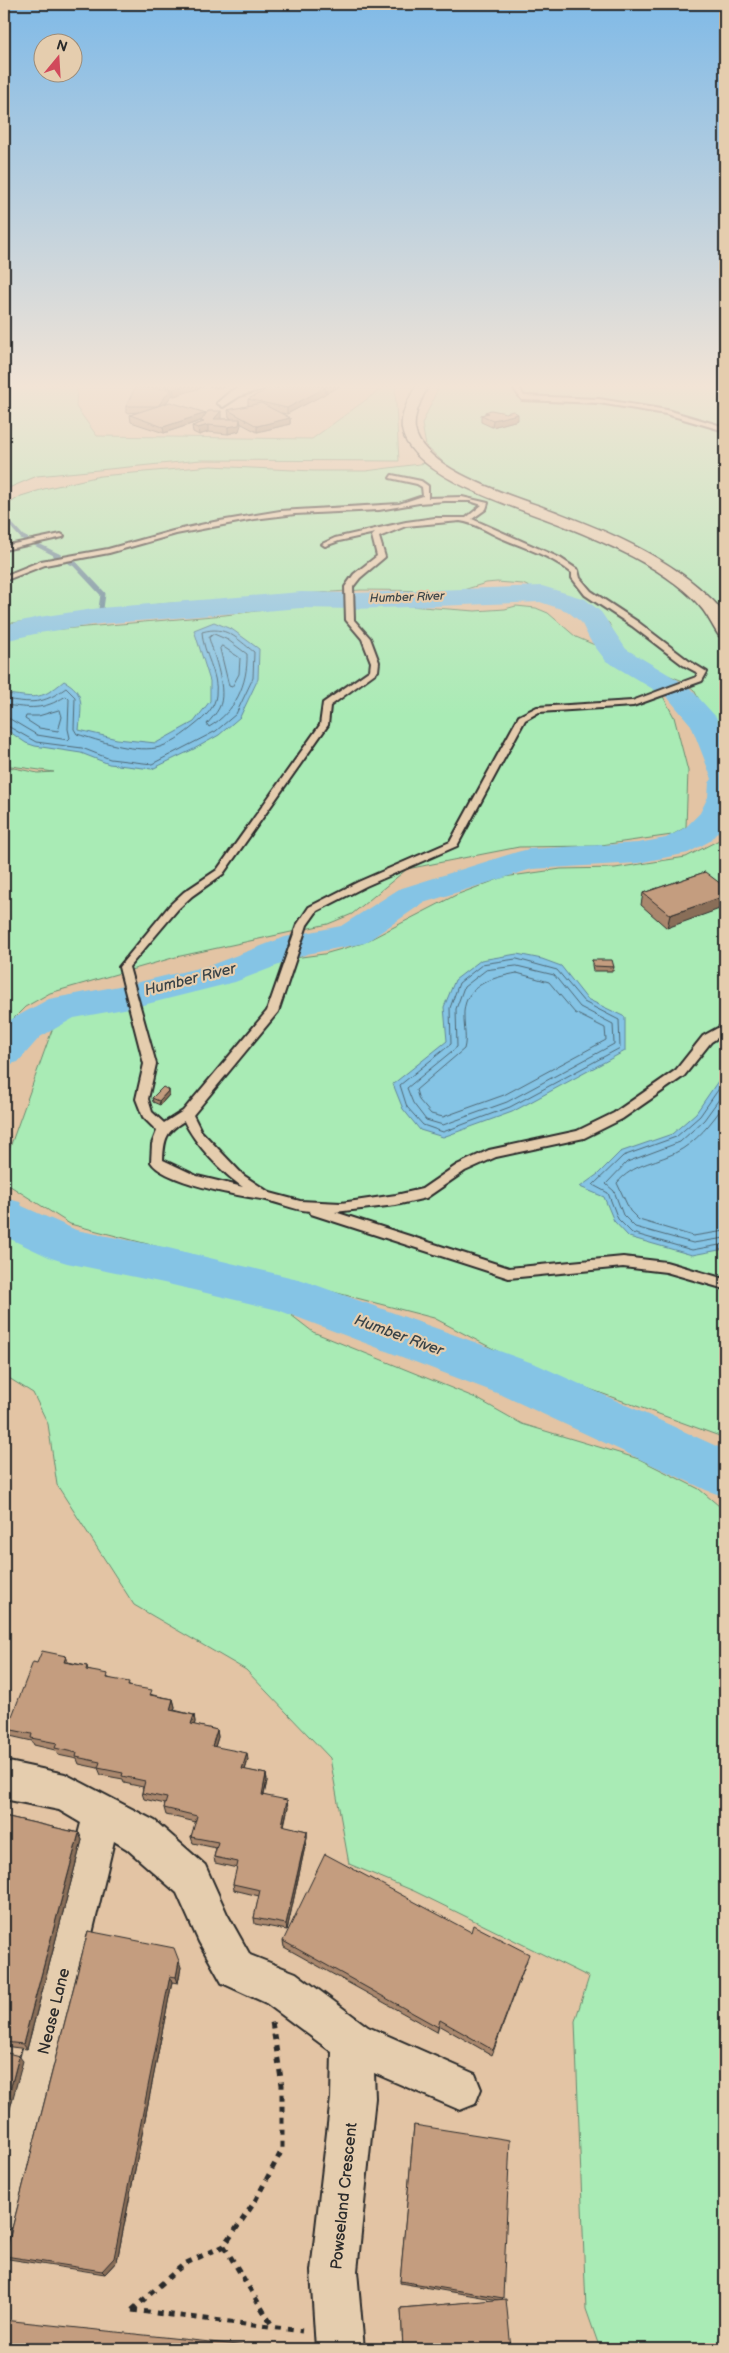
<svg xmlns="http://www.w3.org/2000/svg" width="729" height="2353" font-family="'Balsamiq Sans',sans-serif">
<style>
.green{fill:#a9ebb5;stroke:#6a8b70}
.water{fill:#85c4e5;stroke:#61879b}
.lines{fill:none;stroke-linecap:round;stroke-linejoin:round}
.shore{stroke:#4f6875;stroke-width:1}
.stream-far1{stroke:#61879b;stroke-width:4}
.stream{stroke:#61879b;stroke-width:5}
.river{fill:#85c4e5;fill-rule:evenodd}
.lane-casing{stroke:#2b2b2b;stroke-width:4}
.street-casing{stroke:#2b2b2b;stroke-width:4}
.secondary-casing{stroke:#2b2b2b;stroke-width:3}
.path{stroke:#2b2b2b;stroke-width:5;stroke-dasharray:6 6;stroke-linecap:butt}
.lane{fill:#e5cdae;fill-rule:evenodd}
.street{fill:#e5cdae;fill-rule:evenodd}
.secondary{fill:#e5cdae;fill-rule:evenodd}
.wall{fill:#a9876d;stroke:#2b2b2b}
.shaded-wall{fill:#896e59;stroke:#2b2b2b}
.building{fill:#c49d7f;stroke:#2b2b2b}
.labels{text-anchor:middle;stroke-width:4.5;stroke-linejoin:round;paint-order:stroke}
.far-water-label{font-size:12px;font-style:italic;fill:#384247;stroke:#e5cdae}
.water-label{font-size:15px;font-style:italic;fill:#384247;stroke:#e5cdae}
.near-street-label{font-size:16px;fill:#2b2b2b;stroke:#e5cdae}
</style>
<rect width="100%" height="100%" fill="#e3c4a4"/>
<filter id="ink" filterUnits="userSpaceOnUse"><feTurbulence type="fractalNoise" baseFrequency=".02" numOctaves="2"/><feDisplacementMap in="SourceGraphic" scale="10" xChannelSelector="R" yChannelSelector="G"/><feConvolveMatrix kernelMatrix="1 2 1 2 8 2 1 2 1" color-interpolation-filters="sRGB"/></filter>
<g filter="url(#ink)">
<path class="green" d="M4 386H77L76 407 97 436 312 439 385 386H395L399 461 201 460 37 476 4 490Z
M439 386H725V741L711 723 694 690 683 681 636 663 619 645 609 623 523 584 497 582 486 583 460 591 361 590 159 604 4 624V507L21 496 44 489 100 476 211 466 313 471H366L442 461 426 446 422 424Z
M313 604H382L475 611 505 609 516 606 536 608 548 613 576 637 604 649 619 664 659 689 674 717 688 771 686 827 672 835 594 846 519 847 407 869 352 914 328 924 176 957 50 993 25 1007 4 1028V766L38 773 54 772 4 765V639L39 631 225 615Z
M725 837V1438L526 1366 434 1318 70 1224 4 1182V1164L52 1030 83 1005 263 962 324 954 363 943 456 895 504 877 561 869 615 868 686 857Z
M4 1234 282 1308 313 1332 476 1398 522 1424 639 1459 699 1489 725 1511V2349H600L586 2309 575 2021 589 1977 414 1891 349 1864 330 1758 246 1670 134 1605 57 1485 48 1424 33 1393 4 1375Z"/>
<path class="water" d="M214 622 233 630 259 649 258 679 240 717 219 735 194 749 152 769 109 764 81 753 35 746 26 743 4 728V694C34 696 38 703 64 681 86 692 81 708 79 730L117 739 156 743 194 722 210 701V681L194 630Z
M517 954 542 959 561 966 587 999 625 1017V1051L512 1112 443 1137 420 1130 403 1109 393 1084 447 1041 444 1007 455 980 481 960Z
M725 1071V1249L692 1255 629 1237 614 1221 604 1197 580 1187 598 1174 620 1152 672 1134 696 1113Z"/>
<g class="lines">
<path class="shore" d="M214 634 228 640 247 654C248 684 235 712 209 727L207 724C211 719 216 714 219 708 228 691 214 656 209 638Z
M222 646 240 658 239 674 232 687 229 686 220 649Z
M4 699C32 703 42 705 66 688L75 697 74 729 77 734C100 741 131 752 156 748 170 745 184 734 195 725 205 717 215 708 216 695 219 673 203 654 202 632 226 625 236 638 254 652L253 678 236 714 216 731 152 764 110 759 82 748 36 742 4 724
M4 705C31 708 42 711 66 696L69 699 68 729 70 738 68 740 37 735 10 719 4 718
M60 710 62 717 58 731 39 728 25 719 26 716H38Z
M517 959 557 970 584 1002 619 1020 620 1048 510 1107 443 1132 423 1125 407 1107 400 1085 451 1044 450 1008 459 983 483 964Z
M517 966 554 975 580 1007 613 1024 614 1044 507 1102 443 1125 426 1120 413 1103 407 1088 457 1047 456 1009 464 987 486 970Z
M517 973 549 982 575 1013 605 1028 606 1040 504 1095 443 1117 431 1114 419 1100 416 1090 464 1049C467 1038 464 1029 464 1018 462 985 491 978 517 973Z
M725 1080 700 1116 676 1137 623 1156 593 1185 608 1193 618 1219 632 1233 692 1250 725 1244
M725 1091 704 1120 680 1142 627 1162 606 1184 614 1191 623 1215 635 1227 693 1243 725 1238
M725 1104C711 1123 697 1142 675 1153 654 1163 633 1164 617 1183L630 1211 639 1220 693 1236 725 1231"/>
<path class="stream-far1" d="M4 517 22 537 59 556"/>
<path class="stream" d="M56 555 75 564 103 594 100 616"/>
<path class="river" d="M542 586 585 599 601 612 626 649 688 686 716 717 725 736V824L710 841 688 853 638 863 532 869 423 903 365 943 307 954 235 982 135 1007 74 1018 40 1037 18 1062 4 1066V1028L12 1019 49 999 135 983 211 965 285 937 341 926 399 889 517 852 529 849 638 843 666 838 686 827 700 813 708 797 709 783 712 779 691 725 668 698 606 661 590 640 581 622 567 611 540 602 354 609 301 608 100 624 39 633 4 641V625L39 617 100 608 301 592 354 593Z
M4 1198 20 1202 22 1206 76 1230 164 1247 302 1280 538 1365 725 1450V1497L706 1490 502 1395 278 1310 164 1283 67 1263 51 1258 4 1236Z"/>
<defs>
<path id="lane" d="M512 386H518L524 396 599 399 667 410 725 427V431L666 414 599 403 522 400Z
M392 475 421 481 428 486V498L462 497 488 503 486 509 472 519 560 558 578 570 580 578 591 591 638 622 689 661 707 672 702 681 633 706 539 712 525 720 457 846 366 886 317 911 307 925 278 1012 193 1115 201 1131 243 1175 270 1193 300 1201 341 1203 396 1195 422 1189 457 1165 489 1150 577 1131 614 1113 676 1070 703 1036 725 1024V1033L711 1042 684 1076 622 1119 584 1138 496 1157 465 1171 426 1198 396 1205 335 1212 509 1268 623 1257 666 1262 725 1279V1289L666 1272 623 1267 509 1278 311 1214 310 1211C293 1210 278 1202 262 1199 238 1196 163 1182 151 1162L152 1144 157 1131 143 1117 136 1099 144 1064 119 967 170 905 184 892 217 870 320 725 323 703 370 670 371 662 362 639 346 620 345 587 354 574 377 556 372 536 375 533 339 541 325 546 322 544 335 538 406 522 435 518H466L482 505 470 501H445L419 503 379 510 295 514 254 519 176 534 109 553 45 565 4 581V576L41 561 108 549 173 531 214 522 280 511 399 504 423 496 422 487 417 484 390 478ZM460 521C475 523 486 531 499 537 524 548 550 555 572 573V578L585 595 632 626 683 665 698 673 696 677 632 701 537 707 519 716 450 842 358 882 309 907 297 925 267 1011 183 1111 164 1123 152 1112 148 1099 156 1064 129 967 178 909 192 896 223 874 328 725 330 706 378 671 379 662 370 638 354 620 353 587 360 578 385 557 379 537 406 526ZM184 1121C195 1144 222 1173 243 1187L197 1176 163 1160C164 1138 166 1132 184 1121Z
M61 534 64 536 63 537 4 550V546Z"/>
<path id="street" d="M247 386H265L263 389 240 396 223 407 217 403 232 390Z
M4 1761 65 1774 155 1821 205 1865 227 1914 250 1955 296 1973 368 2027 475 2074 481 2089 475 2104 460 2110 374 2073 375 2098 357 2271 364 2349H316L311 2271 331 2098 332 2052 266 2003 222 1983 199 1942 177 1893 127 1849 114 1841 27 2208 20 2224 4 2230V2121L81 1823 59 1810 4 1799Z"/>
<path id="secondary" d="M416 386H428C422 399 413 414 415 429 422 470 516 497 551 510 574 519 598 528 621 539 648 552 675 567 698 587 707 595 721 606 725 618 727 623 725 632 725 637L719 636C713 627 709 618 703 610 686 588 657 570 633 557 610 545 587 535 564 526 523 509 410 478 402 429 400 414 409 399 416 386Z"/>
</defs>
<use href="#lane" class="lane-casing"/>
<use href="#street" class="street-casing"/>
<use href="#secondary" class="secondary-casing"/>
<path class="path" d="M224 2246 273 2327
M132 2310 184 2264 224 2246 254 2203 282 2150V2085L272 2022
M132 2310 302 2331"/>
<use href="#lane" class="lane"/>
<use href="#street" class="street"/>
<use href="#secondary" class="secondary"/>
</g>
<path class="wall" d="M155 386H203V387L174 396 172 395 166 403 206 413V414L221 418 220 419H232L229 417 228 410 248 406V399L283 386H341L326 393H325V394L287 414 281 413 290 418V424L257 432 240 423 239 431 228 434 208 432 199 435 193 432 192 426 201 423V421L164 433 131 422 130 415 139 412 126 413V406L155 389Z
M209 386H226L216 388Z
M485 412 518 420 492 427 481 422V415L485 414Z
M705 872 667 928 641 905 643 893Z
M592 960 614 967 613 971H593L592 965Z
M169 1090V1095L160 1105 153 1102 152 1098Z
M66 1656 68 1662 87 1666 88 1670 153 1695 173 1699 175 1707 174 1710 194 1715 195 1722 194 1725 217 1730 218 1737 215 1747 248 1760 245 1770 266 1774 267 1781 264 1795 288 1807 284 1826 307 1831V1837L287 1930 255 1924 254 1918 259 1896 234 1890 233 1884 237 1868 215 1863 214 1857 216 1848 193 1843 191 1837 196 1822 166 1815 164 1808 165 1804 144 1799 142 1793 143 1787 124 1783 123 1779 101 1775 98 1768 79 1764 77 1759 58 1755 55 1750 34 1745 32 1741 10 1736 7 1729 37 1663Z
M4 1816 79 1833 82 1840 27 2049 4 2046Z
M88 1931 181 1967 178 1983 172 1982 117 2261 105 2274 9 2259 5 2256Z
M471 1932 527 1960 492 2055 439 2025 437 2032 284 1947 283 1941Z
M414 2125 503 2298 501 2300 511 2349H403L401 2308 499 2300 400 2283Z"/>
<path class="shaded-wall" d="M185 386H203V387L174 396 173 389Z
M216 386H226L216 388Z
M328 386H341L326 393V387Z
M325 388V394L287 414V408Z
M171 389 172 395 159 412 158 406Z
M221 411V418L215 425 214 419Z
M206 413V419L164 433 163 427Z
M518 414V420L492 427 493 420Z
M290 418V424L257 432V426Z
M240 419 241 425 239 431 228 434V427Z
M208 425V432L199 435 198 428Z
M725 896V907L667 928 670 915Z
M169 1090V1095L160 1105 159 1101Z
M66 1656 68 1663 64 1662Z
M173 1699 175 1707 172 1717 170 1710Z
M194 1715 195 1722 193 1732 191 1724Z
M217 1730 218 1737 213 1753 212 1746Z
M247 1753 248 1760 243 1776 242 1769Z
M266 1774 267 1781 262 1802V1795Z
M287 1800 288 1807 282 1832V1825Z
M307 1831V1837L287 1930 286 1924Z
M79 1833 82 1840 27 2049 23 2044Z
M179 1961 181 1967 178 1983 176 1977Z
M170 1976 172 1982 117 2261 105 2274 102 2271Z
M19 2056 23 2061 4 2131V2113Z"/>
<path class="building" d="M163 386H185L173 389Z
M283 386H316L325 388 287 408 248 399 273 387 277 389Z
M135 388 171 389 158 406H126Z
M170 402 206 413 163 427 130 415Z
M261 403 290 418 257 426 228 410Z
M491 410 506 413 513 411 518 414 493 420 481 415 489 413 485 412Z
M208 411H221L214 419H240L239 425 228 427 208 425 198 428 192 426 204 422 201 421Z
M705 872 725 887V896L670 915 643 893Z
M592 960H612L614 967 594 966Z
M163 1087 169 1090 159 1101 152 1098Z
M42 1651 66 1656 64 1662 87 1666 86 1670 108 1674 107 1678 129 1682 128 1686 152 1690 150 1695 173 1699 170 1710 194 1715 191 1724 217 1730 212 1746 247 1753 242 1769 266 1774 262 1795 287 1800 282 1825 307 1831 286 1924 254 1918 260 1890 233 1884 238 1862 214 1857 218 1842 191 1837 197 1816 164 1808 167 1798 142 1793 145 1781 122 1776 123 1773 98 1768 100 1762 76 1757 77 1753 55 1748 57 1743 31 1738 32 1734 7 1729 33 1662 37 1663Z
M4 1816 79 1833 23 2044 4 2042Z
M325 1854 471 1932 473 1925 529 1954 493 2050 440 2020 438 2027 283 1941Z
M88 1931 174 1948 179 1961 176 1977 170 1976 114 2258 102 2271 5 2256Z
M4 2052 19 2056 4 2113Z
M414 2125 510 2140 503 2298 400 2281Z
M506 2299 511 2349H403L401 2308Z
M4 2320 275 2349H4Z
M280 2346 301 2348 302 2349H280Z"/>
</g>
<linearGradient id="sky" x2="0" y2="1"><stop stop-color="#80bae7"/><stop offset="0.54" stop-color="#f2e4d6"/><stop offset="1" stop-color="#f2e4d6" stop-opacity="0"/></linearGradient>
<rect width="729" height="715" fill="url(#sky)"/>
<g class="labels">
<g class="far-water-label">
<text transform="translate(407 597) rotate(-2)" y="4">Humber River</text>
</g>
<g class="water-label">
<text transform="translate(190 979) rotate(-14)" y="5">Humber River</text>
<text transform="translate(399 1335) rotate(20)" y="5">Humber River</text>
</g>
<g class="near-street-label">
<text transform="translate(53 2011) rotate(-76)" y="6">Nease Lane</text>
<text transform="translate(343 2196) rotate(-84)" y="6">Powseland Crescent</text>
</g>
</g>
<rect width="729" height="2353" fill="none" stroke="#e5cdae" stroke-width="20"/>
<rect x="10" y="10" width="709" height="2333" fill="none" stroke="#2b2b2b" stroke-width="2" filter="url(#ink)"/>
<g transform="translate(58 58) rotate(18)"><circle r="24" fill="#e5cdae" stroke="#9b8c7a"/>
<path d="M0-4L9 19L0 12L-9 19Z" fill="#d1495b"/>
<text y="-8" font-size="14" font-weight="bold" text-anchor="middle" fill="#2b2b2b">N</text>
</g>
</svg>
